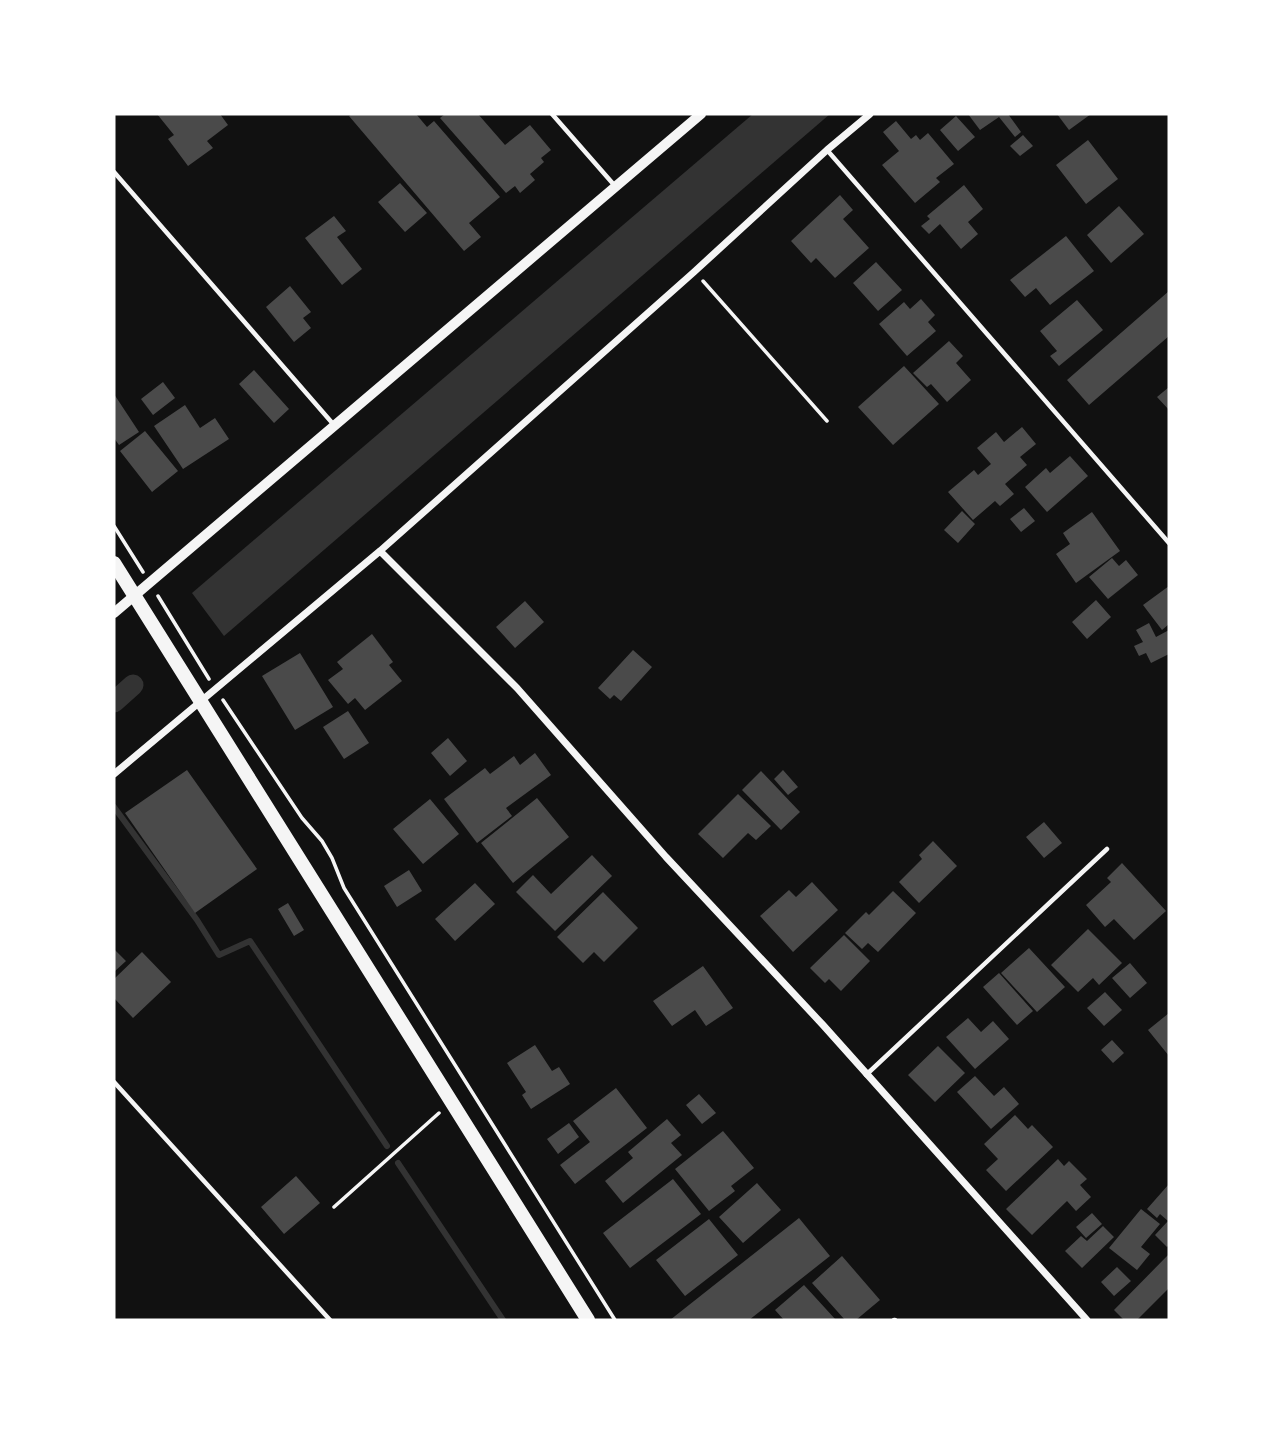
<svg xmlns="http://www.w3.org/2000/svg" width="1283" height="1434" font-family="'Open Sans',sans-serif">
<style>
.water{fill:#333}
.lines{fill:none;stroke-linecap:round;stroke-linejoin:round}
.stream{stroke:#333;stroke-width:6}
.canal{stroke:#333;stroke-width:21}
.building{fill:#4a4a4a}
.path{stroke:#f5f5f5;stroke-width:3.5}
.service{stroke:#f5f5f5;stroke-width:4.5}
.minor{stroke:#f5f5f5;stroke-width:7}
.tertiary{stroke:#f5f5f5;stroke-width:10}
.primary{stroke:#f5f5f5;stroke-width:14}
</style>
<rect width="100%" height="100%" fill="#111"/>
<path class="water" d="M753 114H830L224 636 192 593Z"/>
<g class="lines">
<path class="stream" d="M114 807 197 920 219 955 250 941 387 1146
M398 1163 503 1320"/>
<path class="canal" d="M114 702 133 685"/>
</g>
<path class="building" d="M157 114H220L228 125 207 141 213 148 188 166 168 139 174 135Z
M352 114H416L427 127 434 121 500 197 469 223 481 237 464 251 349 116Z
M445 114H478L505 145 530 125 551 150 541 158 544 162 530 174 535 180 520 193 515 186 506 193 440 118Z
M968 114H1008L1021 132 1015 137 999 117 980 130Z
M1057 114H1091L1069 130Z
M956 116 975 137 958 151 940 130Z
M896 121 911 139 916 135 920 140 928 133 954 164 936 178 940 182 915 203 882 165 899 151 883 132Z
M1023 135 1033 146 1020 156 1010 146Z
M1088 140 1118 179 1086 204 1056 165Z
M400 183 427 213 405 232 378 202Z
M964 185 983 209 968 222 978 234 961 249 940 224 929 234 921 226 930 219 927 216Z
M840 195 853 210 843 219 869 248 835 278 816 258 811 263 791 241Z
M1119 206 1144 234 1111 263 1087 235Z
M334 216 346 231 337 237 362 269 342 285 305 238Z
M1066 236 1094 271 1050 305 1036 288 1025 297 1010 280Z
M876 262 902 290 878 311 853 283Z
M290 286 311 312 303 318 311 328 294 342 266 307Z
M1169 291V336L1089 405 1067 380Z
M921 299 935 315 928 322 936 331 907 356 879 324 904 302 910 309Z
M1077 300 1103 330 1059 366 1050 356 1057 351 1040 331Z
M949 341 963 356 956 363 971 380 947 402 931 384 927 387 913 373Z
M904 366 939 404 893 445 858 407Z
M254 370 289 409 274 423 239 384Z
M163 382 175 398 153 415 141 399Z
M1169 387V410L1157 397Z
M114 394 139 432 119 445 114 438Z
M185 405 200 428 215 418 229 439 183 469 154 426Z
M1022 427 1036 444 1020 457 1027 465 1005 484 1014 494 1000 506 995 501 973 520 948 492 974 470 978 475 991 464 977 448 996 432 1004 442Z
M145 431 178 471 152 492 120 451Z
M1070 456 1088 476 1047 512 1025 487 1046 468 1050 473Z
M1024 508 1035 521 1021 532 1010 519Z
M962 511 975 524 958 543 944 530Z
M1092 512 1120 551 1076 583 1056 554 1070 544 1063 533Z
M1112 558 1119 566 1126 560 1138 575 1108 599 1089 577Z
M1169 586V624L1162 630 1143 605Z
M1096 600 1111 617 1087 639 1072 622Z
M525 601 544 622 515 648 496 627Z
M1149 623 1156 637 1169 630V654L1151 663 1146 653 1139 656 1134 646 1143 642 1136 630Z
M372 634 393 662 389 665 402 681 365 710 355 698 348 704 328 680 343 669 337 662Z
M633 650 652 667 621 701 614 695 610 699 598 688Z
M300 653 333 707 295 730 262 676Z
M348 711 369 743 344 759 323 727Z
M448 738 467 761 450 776 431 753Z
M535 753 551 775 506 808 512 816 477 843 444 799 485 768 490 774 514 756 520 765Z
M187 770 257 869 195 913 125 813Z
M783 770 798 787 788 795 774 779Z
M761 771 800 812 781 830 742 790Z
M738 794 771 826 756 840 748 833 723 858 698 834Z
M537 798 569 837 513 883 481 843Z
M430 799 459 834 423 864 393 829Z
M1044 822 1062 843 1044 858 1026 837Z
M933 841 957 866 919 903 899 882 922 859 919 855Z
M592 855 612 876 555 931 516 892 533 875 551 894Z
M1122 863 1166 911 1134 940 1114 919 1105 927 1086 905 1111 882 1107 878Z
M409 870 422 891 397 907 384 886Z
M812 882 838 910 793 952 760 916 789 890 796 897Z
M475 883 495 904 455 941 435 919Z
M893 891 916 913 878 952 868 943 862 949 845 933 866 912 869 915Z
M603 892 638 928 604 962 594 952 583 963 557 937Z
M288 903 304 930 294 936 278 909Z
M1088 929 1122 963 1099 985 1093 978 1078 992 1051 965Z
M844 935 870 961 841 991 829 979 825 983 810 968Z
M1029 948 1065 987 1037 1012 1001 973Z
M114 949 126 961 114 972Z
M142 952 171 982 133 1018 114 998V979Z
M1130 963 1147 983 1130 998 1112 978Z
M703 966 733 1008 706 1026 695 1010 672 1026 653 1001Z
M999 973 1033 1011 1017 1025 983 987Z
M1105 992 1122 1010 1104 1026 1087 1008Z
M1169 1013V1056L1148 1030Z
M968 1018 981 1032 993 1021 1009 1039 975 1069 946 1037Z
M1112 1040 1124 1053 1113 1063 1101 1050Z
M535 1045 552 1071 559 1067 570 1084 531 1109 522 1095 526 1092 507 1063Z
M938 1046 965 1073 935 1102 908 1075Z
M975 1076 994 1096 1004 1087 1019 1104 991 1129 957 1092Z
M616 1088 647 1128 575 1184 560 1165 590 1142 573 1121Z
M699 1094 716 1113 702 1124 686 1105Z
M1015 1115 1028 1129 1032 1125 1053 1147 1006 1191 986 1170 998 1159 984 1144Z
M667 1119 681 1135 671 1143 682 1155 623 1203 605 1181 633 1158 628 1152Z
M569 1123 579 1137 558 1154 547 1139Z
M723 1131 754 1168 731 1186 735 1191 709 1211 675 1169Z
M1058 1159 1064 1166 1069 1161 1087 1179 1080 1185 1091 1197 1076 1211 1067 1201 1032 1235 1006 1209Z
M296 1176 320 1203 284 1234 261 1207Z
M673 1179 701 1214 630 1268 603 1233Z
M757 1183 781 1210 743 1243 719 1217Z
M1169 1184V1245L1167 1247 1155 1235 1168 1221 1160 1214 1157 1218 1147 1209Z
M1141 1209 1160 1224 1141 1247 1150 1254 1137 1270 1109 1248Z
M1092 1213 1102 1224 1086 1238 1076 1227Z
M799 1218 830 1256 749 1320H670Z
M709 1219 738 1255 685 1296 656 1260Z
M1103 1226 1114 1237 1082 1268 1065 1251 1081 1236 1087 1241Z
M1169 1254V1288L1137 1320H1124L1114 1310Z
M842 1256 880 1300 856 1320H845L812 1283Z
M1117 1267 1131 1281 1114 1296 1101 1282Z
M804 1285 836 1320H784L775 1310Z"/>
<g class="lines">
<path class="path" d="M703 281 827 421
M114 526 143 572
M158 596 209 679
M223 700 302 818 322 841 332 858 344 888 615 1320
M334 1207 439 1113"/>
<path class="service" d="M552 114 615 186
M827 150 1169 543
M114 172 334 425
M866 1075 1107 849
M114 1082 330 1320
M894 1320H895"/>
<path class="minor" d="M380 551 517 688 666 857 823 1025 1087 1320
M114 774 380 551 694 272 827 150 870 114"/>
<path class="tertiary" d="M114 613 701 114"/>
<path class="primary" d="M114 563 588 1320"/>
</g>
<rect width="1283" height="1434" fill="none" stroke="#ffffff" stroke-width="231"/>
</svg>
